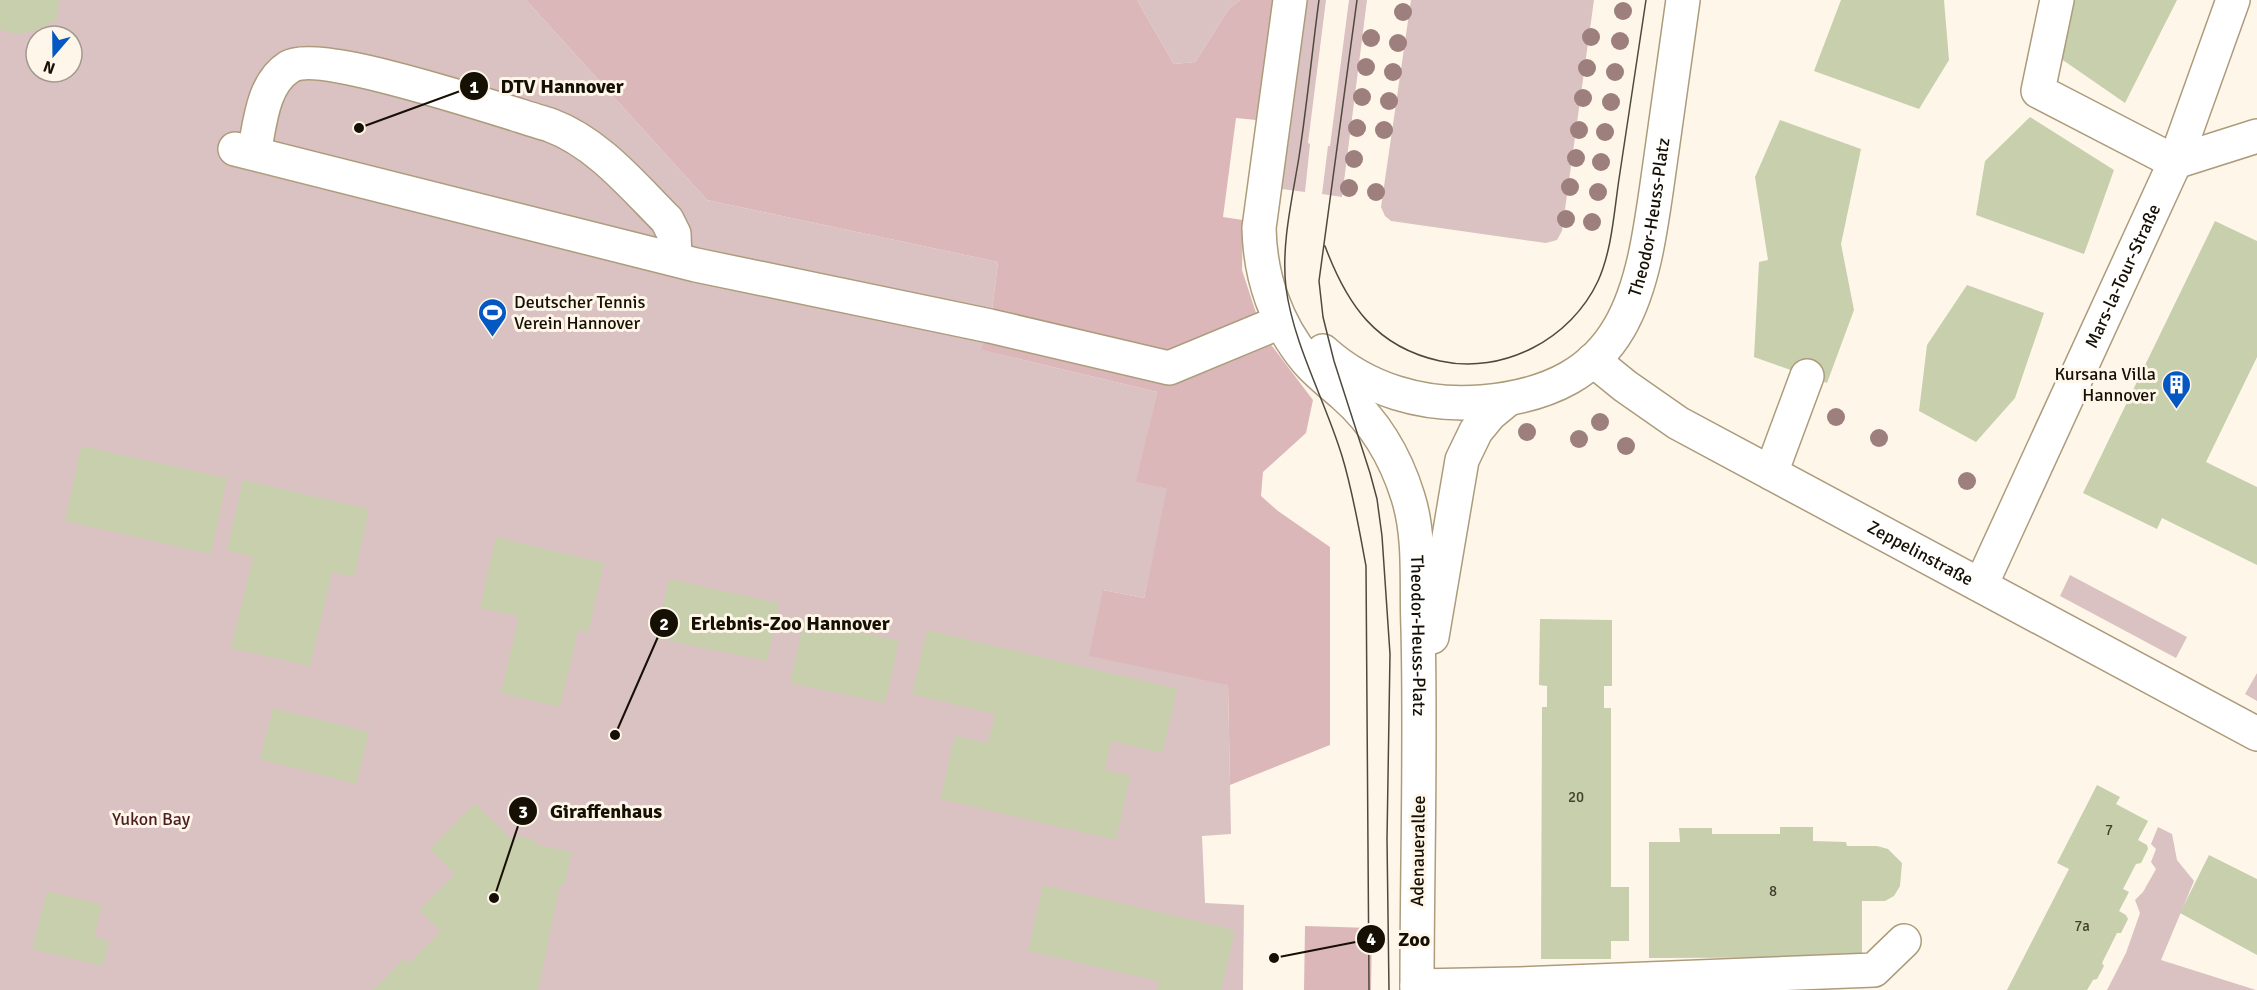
<svg xmlns="http://www.w3.org/2000/svg" width="2257" height="990" font-family="Signika,sans-serif">
<style>
.green{fill:#dac1c2;fill-rule:evenodd}
.forest{fill:#dcb7b9}
.building{fill:#c7cfac}
.lines{fill:none;stroke-linecap:round;stroke-linejoin:round}
.minor-casing{stroke:#ad9c7c;stroke-width:36}
.minor{stroke:#fff;stroke-width:33}
.tram{stroke:#4f493d;stroke-width:1.5}
.tree{fill:#9d7f7d}
.labels{text-anchor:middle;stroke-width:6;stroke-linejoin:round;paint-order:stroke}
.number-label{font-size:15px;fill:#423f2e}
.street-label{font-size:18px;fill:#150f04;stroke:#fef7e9}
.poi-label{font-size:18px;fill:#150f04;stroke:#fef7e9;text-anchor:start}
.park-label{font-size:18px;fill:#4d1d24;stroke:#fef7e9}
.leader{fill:none;stroke:#150f04;stroke-width:2}
.callout-dot{fill:#150f04;stroke:#fef7e9;stroke-width:2}
.mark-label{font-size:18px;text-anchor:middle;font-weight:bold;fill:#fff}
.callout-label{font-size:20px;text-anchor:middle;font-weight:bold;fill:#150f04;stroke:#fef7e9;stroke-width:6;stroke-linejoin:round;paint-order:stroke}
</style>
<rect width="100%" height="100%" fill="#fef7e9"/>
<path class="green" d="M0 0H526L707 200 998 262 990 326 982 350 1157 392 1137 482 1168 489 1144 598 1103 590 1228 685 1231 834 1202 836 1205 903 1244 905 1243 990H0ZM36 36H72V72H36Z
M1137 0H1240L1229 9 1195 62 1174 64Z
M1307 0H1326L1308 143 1310 144 1305 192 1282 189Z
M1349 0H1367L1342 197 1322 194 1328 146H1330Z
M1411 0H1594L1562 231 1557 240 1546 243 1391 221 1385 216 1381 207Z
M2070 575 2187 637 2176 658 2060 596Z
M2257 673V701L2245 694Z
M2158 827 2172 834 2177 860 2194 881 2161 960 2256 990H2107L2126 953 2140 913 2135 900 2143 892 2156 869 2151 862 2156 849 2151 844Z"/>
<path class="forest" d="M526 0H1137L1174 64 1195 62 1229 9 1240 0H1273L1256 120 1236 118 1223 217 1243 220 1242 270 1263 334 1313 400 1306 433 1263 472 1261 496 1278 511 1330 547V745L1230 785 1228 685 1089 656 1103 590 1144 598 1167 489 1136 482 1157 392 981 350 990 326 998 262 707 200Z
M1305 926 1372 928 1371 990H1304Z"/>
<path class="building" d="M0 0H59L57 19 39 29 19 34 0 30Z
M1841 0H1944L1949 60 1919 109 1814 71Z
M2068 0H2177L2125 103 2057 56Z
M2030 117 2114 170 2084 254 1976 215 1985 161Z
M1780 120 1861 149 1841 244 1854 310 1827 383 1754 357 1759 262 1768 260 1755 177Z
M2215 221 2257 241V357L2206 462 2257 487V565L2162 518 2157 529 2083 493Z
M1967 285 2044 313 2015 398 1976 442 1919 411 1927 345Z
M81 446 227 478 211 554 65 521Z
M243 480 369 509 354 577 332 572 310 666 231 648 253 557 227 550Z
M496 537 604 563 588 632 578 630 560 707 501 693 519 616 480 608Z
M669 579 779 603 767 661 656 638Z
M1540 619 1612 620V686H1604V708H1611V887H1629V941H1611V959H1541L1542 707H1547V686L1539 685Z
M804 620 899 641 885 703 790 683Z
M927 630 1177 689 1162 753 1111 741 1105 770 1130 776 1116 840 940 799 955 736 988 743 995 714 912 694Z
M273 708 369 732 356 784 260 759Z
M2097 785 2120 797 2116 804 2148 821 2138 840 2147 845 2148 849 2141 863 2136 864 2123 889 2129 892 2119 911 2126 915 2128 919 2121 933H2117L2102 963 2104 966 2097 979 2093 980 2087 990H2007L2069 869 2057 863Z
M475 803 514 842 516 835 536 840 534 844 572 852 564 886 560 885 538 990H373L404 959 408 964 441 931 419 910 455 874 430 849Z
M1780 827H1813V841L1846 842 1847 846H1877L1888 849 1902 863 1900 886 1894 896 1885 901H1862V957L1649 958V842H1680L1679 828H1712V834H1780Z
M2209 855 2257 879V955L2180 913Z
M1043 885 1235 930 1221 990H1157L1159 981 1028 951Z
M47 891 102 905 94 937 109 941 103 966 32 949Z"/>
<g class="lines">
<defs>
<g id="minor">
<path id="s1" d="M1290 0 1259 228C1260 277 1276 324 1307 361 1318 374 1332 384 1344 395 1375 422 1396 458 1408 497 1421 538 1416 586 1418 628 1421 749 1417 869 1417 990"/>
<path d="M2057 0 2038 91 2175 162"/>
<path d="M235 149 696 265 990 326 1169 368 1280 322"/>
<path d="M254 153C260 125 262 84 289 67 319 48 509 113 550 125 598 143 632 185 667 220L674 234 675 259"/>
<path d="M2175 162 2257 136"/>
<path id="s2" d="M1323 351C1366 390 1424 407 1482 402 1629 389 1642 294 1659 171 1667 114 1675 57 1683 0"/>
<path id="s3" d="M1593 360 1625 386 1678 423 2257 734"/>
<path d="M1771 473 1807 376"/>
<path id="s4" d="M1981 585 2175 162 2233 0"/>
<path d="M1432 637 1462 460 1476 431 1490 414 1507 400"/>
<path d="M1417 986 1519 984 1874 970 1904 941"/>
</g>
</defs>
<use href="#minor" class="minor-casing"/>
<use href="#minor" class="minor"/>
<path class="tram" d="M1319 0C1312 52 1307 105 1299 157 1292 200 1281 245 1286 288 1294 346 1325 400 1342 456 1353 492 1359 529 1366 566L1369 990
M1357 0 1319 281 1323 317 1334 361 1370 473 1377 499 1382 536 1390 654 1387 839 1389 990
M1325 246C1347 305 1376 347 1440 361 1503 375 1571 339 1598 281 1612 250 1614 212 1619 179 1628 119 1637 60 1646 0"/>
</g>
<g class="tree">
<circle cx="1623" cy="11" r="9"/>
<circle cx="1403" cy="12" r="9"/>
<circle cx="1591" cy="37" r="9"/>
<circle cx="1371" cy="38" r="9"/>
<circle cx="1620" cy="41" r="9"/>
<circle cx="1398" cy="43" r="9"/>
<circle cx="1366" cy="67" r="9"/>
<circle cx="1587" cy="68" r="9"/>
<circle cx="1393" cy="72" r="9"/>
<circle cx="1615" cy="72" r="9"/>
<circle cx="1362" cy="97" r="9"/>
<circle cx="1583" cy="98" r="9"/>
<circle cx="1389" cy="101" r="9"/>
<circle cx="1611" cy="102" r="9"/>
<circle cx="1357" cy="128" r="9"/>
<circle cx="1384" cy="130" r="9"/>
<circle cx="1579" cy="130" r="9"/>
<circle cx="1605" cy="132" r="9"/>
<circle cx="1576" cy="158" r="9"/>
<circle cx="1354" cy="159" r="9"/>
<circle cx="1601" cy="162" r="9"/>
<circle cx="1570" cy="187" r="9"/>
<circle cx="1349" cy="188" r="9"/>
<circle cx="1376" cy="192" r="9"/>
<circle cx="1598" cy="192" r="9"/>
<circle cx="1566" cy="219" r="9"/>
<circle cx="1592" cy="222" r="9"/>
<circle cx="1836" cy="417" r="9"/>
<circle cx="1600" cy="422" r="9"/>
<circle cx="1527" cy="432" r="9"/>
<circle cx="1879" cy="438" r="9"/>
<circle cx="1579" cy="439" r="9"/>
<circle cx="1626" cy="446" r="9"/>
<circle cx="1967" cy="481" r="9"/>
</g>
<defs>
<symbol id="stadium-pin" viewBox="-11 -11 22 30"><path d="M0 17L-7.5 6A9.5 9.5 0 1 1 7.5 6Z" fill="#0558c1" stroke="#fef7e9"/><path d="M0-5a6.5 5 0 1 0 0 10a6.5 5 0 1 0 0-10ZM-3.5-1.8h7v3.6h-7Z" fill="#fff"/></symbol>
<symbol id="building-pin" viewBox="-11 -11 22 30"><path d="M0 17L-7.5 6A9.5 9.5 0 1 1 7.5 6Z" fill="#0558c1" stroke="#fef7e9"/><path d="M-4-6H4V6H1V3H-1V6H-4ZM-2.5-4.3h1.7v1.8h-1.7ZM.8-4.3h1.7v1.8H.8ZM-2.5-1h1.7V.8h-1.7ZM.8-1h1.7V.8H.8Z" fill="#fff"/></symbol>
</defs>
<g fill-rule="evenodd">
<use href="#stadium-pin" x="476" y="296" width="33" height="45"/>
<use href="#building-pin" x="2160" y="368" width="33" height="45"/>
</g>
<g class="labels">
<g class="number-label">
<text x="1576" y="802">20</text>
<text x="2109" y="835">7</text>
<text x="1773" y="896">8</text>
<text x="2082" y="931">7a</text>
</g>
<g class="street-label">
<text dy="6" stroke="none"><textPath href="#s2" startOffset="450">Theodor-Heuss-Platz</textPath></text>
<text dy="6" stroke="none"><textPath href="#s4" startOffset="340">Mars-la-Tour-Straße</textPath></text>
<text dy="6" stroke="none"><textPath href="#s3" startOffset="381">Zeppelinstraße</textPath></text>
<text dy="6" stroke="none"><textPath href="#s1" startOffset="686">Theodor-Heuss-Platz</textPath></text>
<text transform="translate(1418 851) rotate(-89)" y="6">Adenauerallee</text>
</g>
<g class="poi-label">
<text x="514" y="308">Deutscher Tennis<tspan x="514" dy="21">Verein Hannover</tspan></text>
<text x="2156" y="380" text-anchor="end">Kursana Villa<tspan x="2156" dy="21">Hannover</tspan></text>
</g>
<g class="park-label">
<text x="151" y="825">Yukon Bay</text>
</g>
</g>
<path class="leader" d="M359 128L474 86M615 735L664 623M494 898L523 811M1274 958L1371 939"/>
<g class="callout-dot">
<circle cx="359" cy="128" r="6"/>
<circle cx="615" cy="735" r="6"/>
<circle cx="494" cy="898" r="6"/>
<circle cx="1274" cy="958" r="6"/>
<circle cx="474" cy="86" r="15"/>
<circle cx="664" cy="623" r="15"/>
<circle cx="523" cy="811" r="15"/>
<circle cx="1371" cy="939" r="15"/>
</g>
<g class="mark-label">
<text x="474" y="93">1</text>
<text x="664" y="630">2</text>
<text x="523" y="818">3</text>
<text x="1371" y="945">4</text>
</g>
<g class="callout-label">
<text x="562" y="93">DTV Hannover</text>
<text x="790" y="630">Erlebnis-Zoo Hannover</text>
<text x="606" y="818">Giraffenhaus</text>
<text x="1414" y="946">Zoo</text>
</g>
<g transform="translate(54 54) rotate(200)"><circle r="28" fill="#fef7e9" stroke="#a19a8d" stroke-width="1.5"/>
<path d="M0-4.5L10 22L0 15L-10 22Z" fill="#0558c1"/>
<text y="-9" font-size="16" font-weight="bold" text-anchor="middle" fill="#150f04">N</text>
</g>
</svg>
